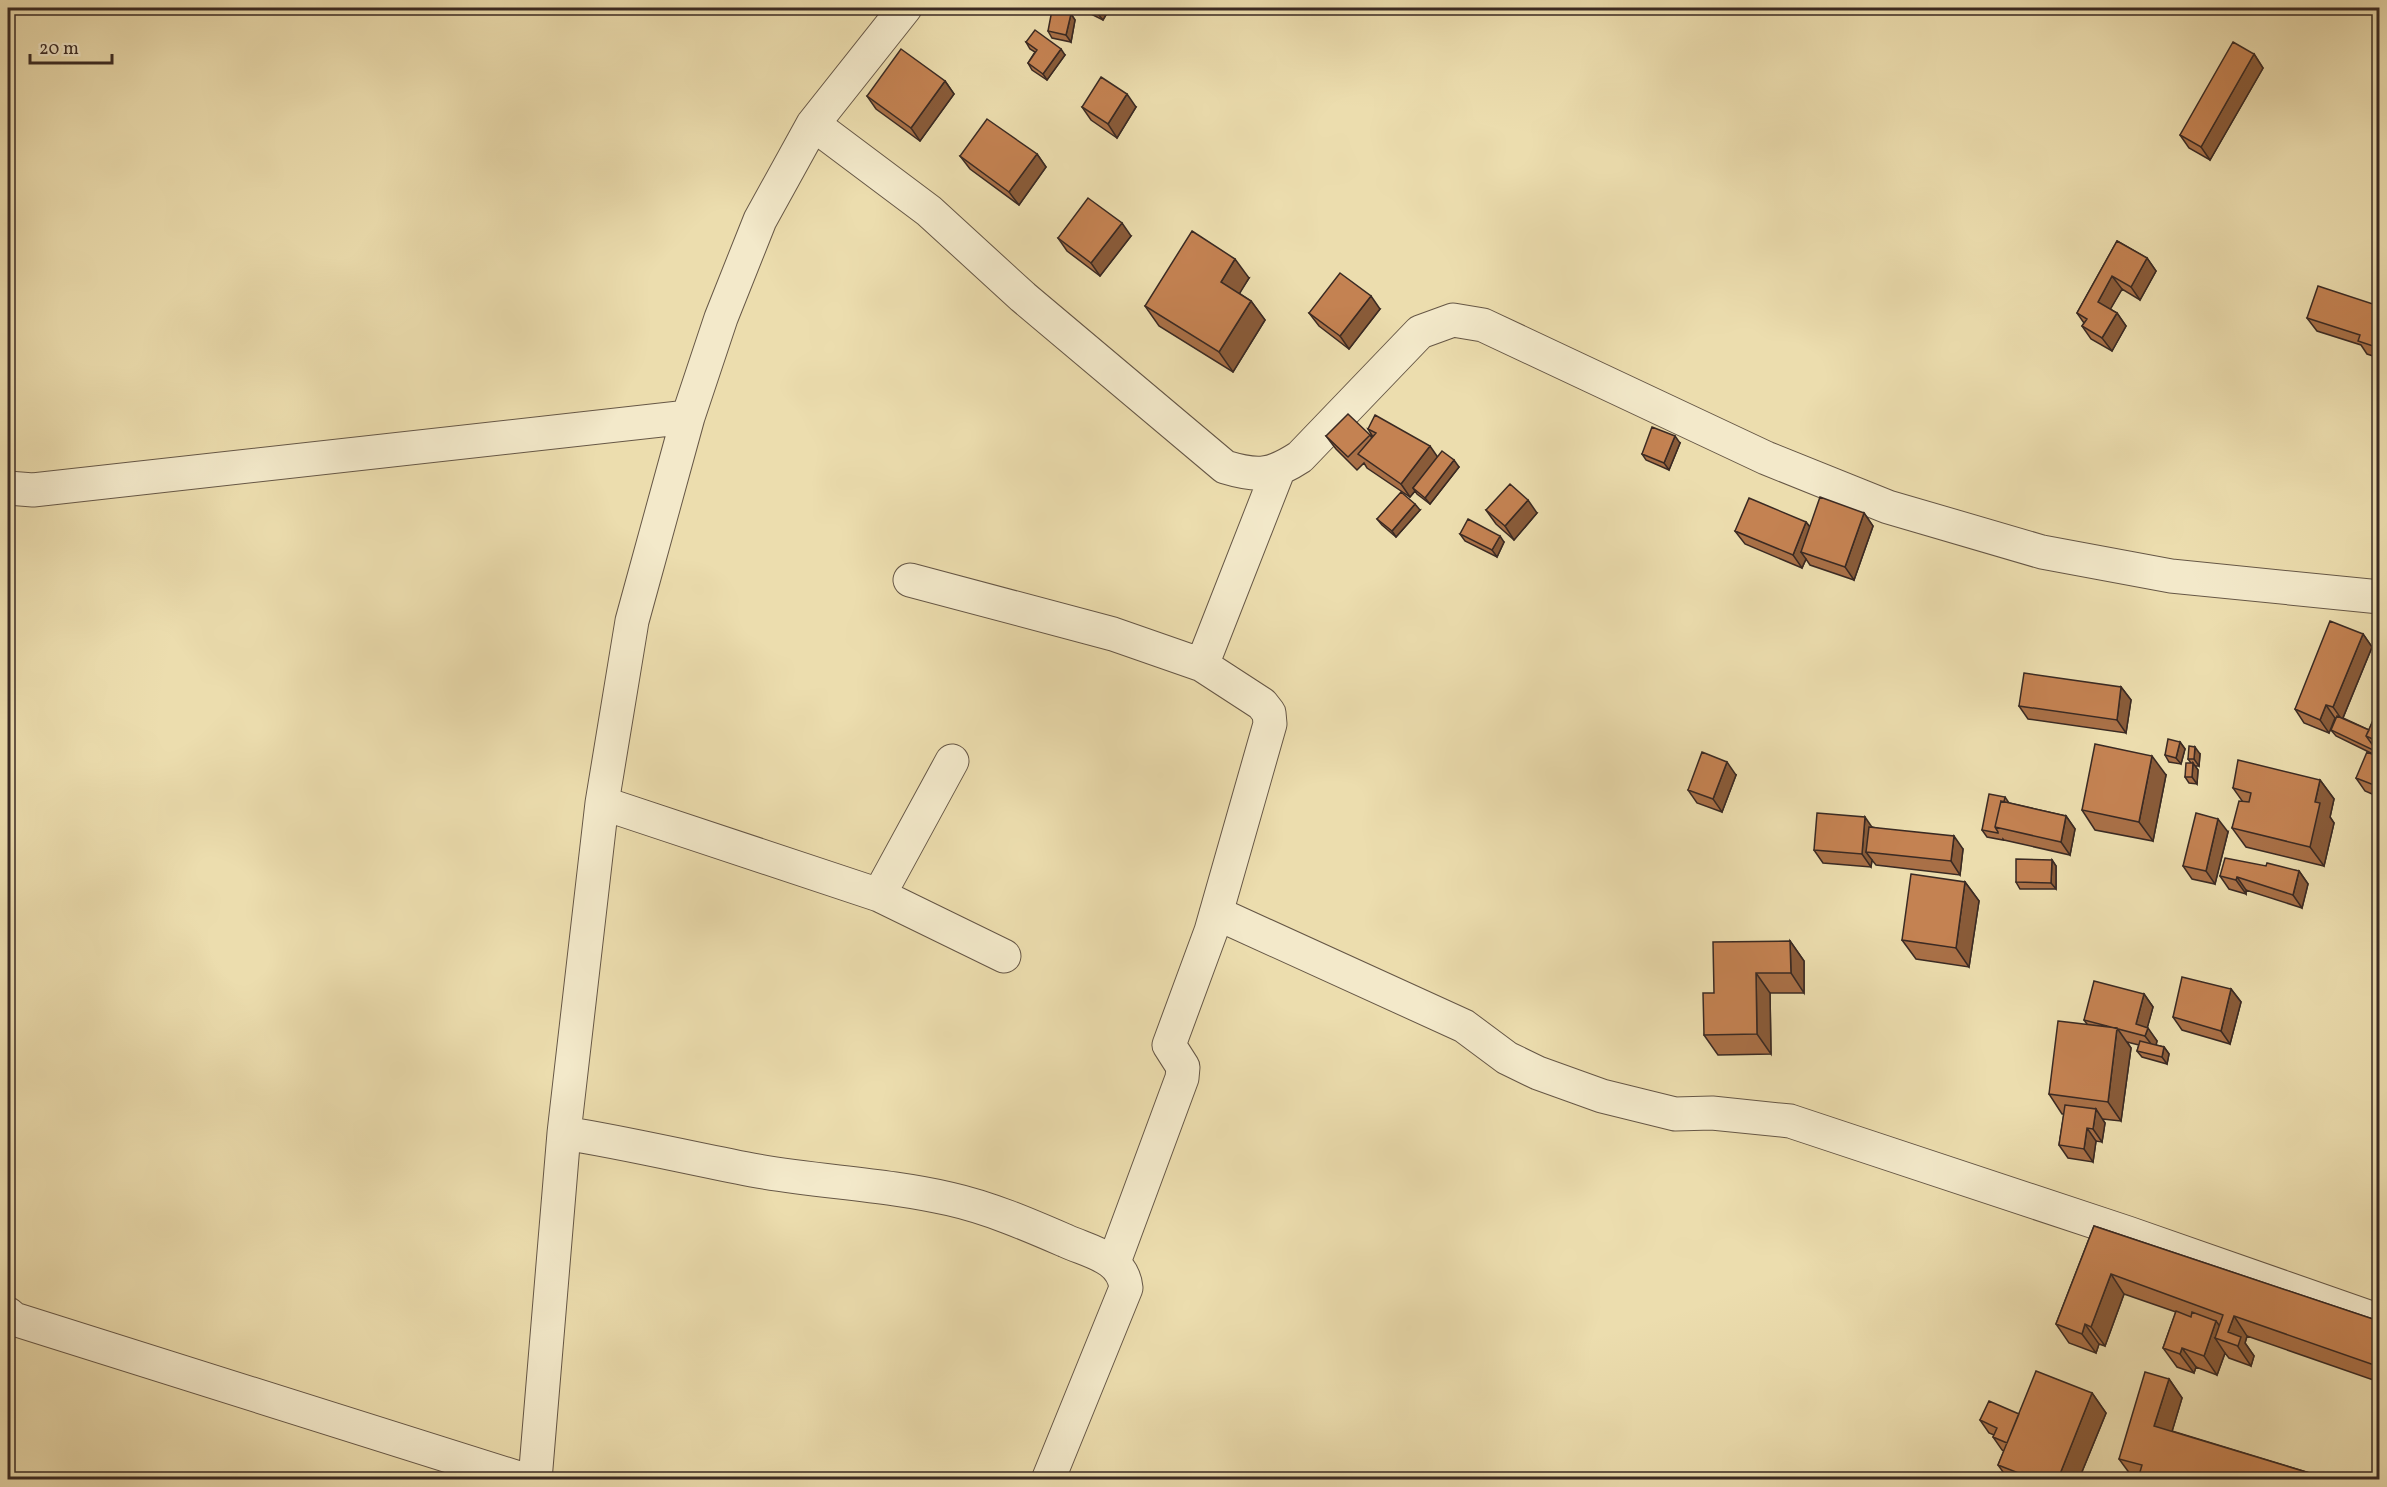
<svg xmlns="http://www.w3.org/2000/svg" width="2387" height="1487" font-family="Vollkorn,serif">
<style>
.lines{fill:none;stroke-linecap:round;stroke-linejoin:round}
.minor-casing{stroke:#665746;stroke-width:35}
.minor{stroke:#f3e9ca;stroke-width:33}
.wall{fill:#a97047;stroke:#3a2a23;stroke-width:1.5}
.shaded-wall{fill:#895b39;stroke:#3a2a23;stroke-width:1.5}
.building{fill:#c48252;stroke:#3a2a23;stroke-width:1.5}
</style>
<rect width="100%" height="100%" fill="#ecddae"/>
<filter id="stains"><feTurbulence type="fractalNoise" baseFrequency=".00333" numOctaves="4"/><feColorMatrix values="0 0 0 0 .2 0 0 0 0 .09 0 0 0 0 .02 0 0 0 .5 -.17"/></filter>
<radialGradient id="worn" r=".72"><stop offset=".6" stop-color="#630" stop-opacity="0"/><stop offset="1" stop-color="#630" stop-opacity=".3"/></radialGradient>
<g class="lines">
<defs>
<path id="minor" d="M813 124 929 211 1023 297 1225 467C1258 477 1271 476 1300 457L1420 332 1453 320 1483 325 1766 458 1888 507 2042 552 2171 576 2380 597
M8 488 33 490 688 417
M910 580 1113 634 1202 665 1278 471
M602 803 879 895 952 761
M879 895 1004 956
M1216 913 1464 1026 1507 1058 1538 1073 1602 1096 1675 1114 1712 1113 1790 1121 2128 1233 2380 1321
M564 1133C627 1143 689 1158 752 1170 818 1182 885 1184 950 1199 990 1208 1029 1225 1066 1241 1090 1252 1123 1257 1126 1288L1048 1480
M1114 1262 1182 1078 1183 1067 1169 1045 1211 931 1270 724 1269 713 1262 704 1202 665
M8 1314 14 1319 525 1480
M535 1480 564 1133 602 803 632 621 688 417 721 318 760 220 813 124 905 8"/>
</defs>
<use href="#minor" class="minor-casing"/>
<use href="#minor" class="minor"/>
</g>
<path class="wall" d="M1079 8H1110L1103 20Z
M1071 14 1075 20 1071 42 1052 38 1048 31Z
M1026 42 1065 55 1047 80 1032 70 1028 63 1035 52 1030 49Z
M2254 54 2263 68 2210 160 2189 148 2180 135Z
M945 81 954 94 920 141 876 109 867 96Z
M1082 107H1136L1117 138 1091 120Z
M1037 154 1046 167 1019 205 970 169 960 156Z
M1131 236 1100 276 1067 251 1058 238Z
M2117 241 2147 258 2156 271 2140 300 2122 289 2110 309 2117 313 2126 326 2112 351 2091 339 2082 326 2084 323 2077 313Z
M1249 278 1239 293 1251 301 1265 320 1233 372 1159 326 1145 306Z
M2379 306V358L2367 354 2361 345 2317 331 2307 318Z
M1380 309 1349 349 1319 326 1309 313Z
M1368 429 1437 457 1459 467 1430 504 1417 494 1415 491 1410 497 1367 468 1364 463 1357 470 1336 449 1326 436 1370 435 1372 438 1373 437Z
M1680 443 1669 470 1646 460 1642 454Z
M1420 510 1396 537 1382 525 1377 519Z
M1486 510 1537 513 1514 540 1496 524Z
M1864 513 1873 526 1854 580 1810 565 1806 559 1802 568 1745 544 1735 531 1806 522 1810 527Z
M1460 534 1504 542 1497 557 1465 541Z
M2363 634 2372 647 2343 718 2369 730 2379 707V755V754L2377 756 2336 736 2331 730 2336 718H2335L2329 733 2304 723 2295 709Z
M2121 687 2131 700 2126 733 2028 719 2019 706Z
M2180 742 2185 749 2181 764 2169 762 2165 755Z
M2200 754 2199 766H2195L2198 770 2197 784 2189 783 2185 777 2191 763 2188 759Z
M2379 757V797L2365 791 2356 778Z
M1736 775 1722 812 1697 803 1688 790Z
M2166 775 2153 841 2095 830 2082 810Z
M2320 780 2334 799 2330 817 2334 823 2324 866 2246 847 2232 828 2243 802 2233 788Z
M2005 797 2009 803 2066 816 2075 829 2070 855 2004 840 2003 839V840L1987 837 1982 830Z
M1872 827 1963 849 1960 875 1876 865 1872 860 1871 867 1823 863 1814 850Z
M2228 832 2215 884 2192 879 2183 866Z
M2052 860 2056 866V889H2020L2016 882Z
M2266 866 2299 871 2308 884 2302 908 2246 890V894L2229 889 2220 876Z
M1965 882 1979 901 1969 967 1916 959 1902 940Z
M1790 941 1804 961V993H1770L1771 1054 1718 1055 1704 1035 1714 993Z
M2231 989 2241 1002 2230 1044 2182 1030 2173 1017Z
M2144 994 2153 1007 2147 1028 2157 1041 2156 1045 2164 1047 2169 1054 2167 1064 2142 1057 2137 1051 2139 1045 2127 1042 2131 1048 2121 1121 2102 1119 2105 1123 2102 1142 2096 1141 2093 1162 2068 1158 2059 1145 2064 1114H2062L2049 1094 2087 1024 2084 1020Z
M2094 1226 2379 1321V1382L2247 1336 2245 1343 2254 1356 2251 1366 2229 1358 2225 1353 2217 1375 2196 1367 2194 1373 2177 1367 2163 1348 2176 1312 2124 1294 2105 1346 2099 1344 2096 1353 2069 1343 2056 1324Z
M2169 1379 2182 1398 2172 1431 2326 1478 2327 1479H2138L2133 1478 2119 1459Z
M2092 1393 2106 1413 2079 1479H2008L1998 1465 2004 1451 2002 1450 1993 1437 1994 1435 1989 1433 1980 1420 2019 1414Z"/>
<path class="shaded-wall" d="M1102 8H1110L1103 20 1098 14Z
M1071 14 1075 20 1071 42 1066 35Z
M1061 49 1065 55 1047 80 1043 74Z
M2254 54 2263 68 2210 160 2201 147Z
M945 81 954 94 920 141 911 128Z
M1127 94 1136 107 1117 138 1108 124Z
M1037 154 1046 167 1019 205 1009 192Z
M1122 223 1131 236 1100 276 1091 263Z
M2147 258 2156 271 2140 300 2131 287Z
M1235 259 1249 278 1235 301 1221 282Z
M2112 276 2122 289 2107 315 2098 302Z
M1371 296 1380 309 1349 349 1340 336Z
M1251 301 1265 320 1233 372 1219 352Z
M2117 313 2126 326 2112 351 2102 338Z
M1675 436 1680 443 1669 470 1664 463Z
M1430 446 1439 459 1413 488 1415 491 1410 497 1401 484Z
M1454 460 1459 467 1430 504 1425 498Z
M1528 500 1537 513 1514 540 1505 526Z
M1415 504 1420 510 1396 537 1392 531Z
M1864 513 1873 526 1854 580 1845 567Z
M1806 522 1816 535 1801 552 1806 559 1802 568 1793 555Z
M1500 536 1504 542 1497 557 1492 550Z
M2363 634 2372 647 2342 720 2333 707Z
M2121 687 2131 700 2126 733 2117 720Z
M2326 705 2335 718 2329 733 2320 720Z
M2180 742 2185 749 2181 764 2176 758Z
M2195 747 2200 754 2199 766 2194 759Z
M2374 747 2379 754 2377 756 2373 750Z
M2152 756 2166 775 2153 841 2139 822Z
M1727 762 1736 775 1722 812 1713 799Z
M2193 763 2198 770 2197 784 2192 777Z
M2320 780 2334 799 2330 817 2334 823 2324 866 2310 847 2315 802Z
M2066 816 2075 829 2070 855 2061 842Z
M1865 817 1874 830 1866 852 1872 860 1871 867 1862 854Z
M2218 819 2228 832 2215 884 2206 871Z
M1954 836 1963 849 1960 875 1951 861Z
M2052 860 2056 866V889L2051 883Z
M2299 871 2308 884 2302 908 2293 895Z
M2237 877 2246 890V894L2236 880Z
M1965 882 1979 901 1969 967 1956 948Z
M1790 941 1804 961V993L1791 973Z
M1756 973 1770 993 1771 1054 1757 1034Z
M2231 989 2241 1002 2230 1044 2221 1031Z
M2144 994 2153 1007 2145 1036 2136 1024Z
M2117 1028 2131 1048 2121 1121 2108 1102Z
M2148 1028 2157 1041 2155 1049 2145 1036Z
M2164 1047 2169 1054 2167 1064 2162 1057Z
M2096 1109 2105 1123 2102 1142 2093 1129Z
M2087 1128 2096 1141 2093 1162 2084 1149Z
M2111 1274 2124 1294 2105 1346 2091 1327Z
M2234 1316 2247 1336 2245 1343 2254 1356 2251 1366 2228 1332Z
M2216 1321 2230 1340 2215 1338 2225 1353 2217 1375 2204 1356Z
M2085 1324 2099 1344 2096 1353 2082 1334Z
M2182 1348 2196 1367 2194 1373 2180 1354Z
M2379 1359V1370L2377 1366Z
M2169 1379 2182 1398 2168 1445 2154 1426Z
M2092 1393 2106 1413 2079 1479H2058Z"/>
<path class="building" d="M1087 8H1102L1098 14Z
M1052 10 1071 14 1066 35 1048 31Z
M1035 30 1061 49 1043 74 1028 63 1037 50 1026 42Z
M2233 42 2254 54 2201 147 2180 135Z
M901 49 945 81 911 128 867 96Z
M1101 77 1127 94 1108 124 1082 107Z
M987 119 1037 154 1009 192 960 156Z
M1088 198 1122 223 1091 263 1058 238Z
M1192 231 1235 259 1221 282 1251 301 1219 352 1145 306Z
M2117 241 2147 258 2131 287 2112 276 2098 302 2117 313 2102 338 2082 326 2087 319 2077 313Z
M1340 273 1371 296 1340 336 1309 313Z
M2318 286 2379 306V348L2358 341 2360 335 2307 318Z
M1348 414 1370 435 1348 457 1326 436Z
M1375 415 1430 446 1401 484 1358 454 1376 433 1368 429Z
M1652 427 1675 436 1664 463 1642 454Z
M1442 451 1454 460 1425 498 1413 488Z
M1510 484 1528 500 1505 526 1486 510Z
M1401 492 1415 504 1392 531 1377 519Z
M1820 497 1864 513 1845 567 1801 552Z
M1749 498 1806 522 1793 555 1735 531Z
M1468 519 1500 536 1492 550 1460 534Z
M2330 621 2363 634 2333 707 2326 705 2320 720 2295 709Z
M2024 673 2121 687 2117 720 2019 706Z
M2379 707V742L2366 736Z
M2337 716 2369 730 2366 736 2374 747 2373 750 2331 730Z
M2168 739 2180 742 2176 758 2165 755Z
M2095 744 2152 756 2139 822 2082 810Z
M2189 746 2195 747 2194 759H2188Z
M1702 752 1727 762 1713 799 1688 790Z
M2367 752 2379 757V787L2356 778Z
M2238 760 2320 780 2315 802 2320 803 2310 847 2232 828 2239 801 2249 802 2251 793 2233 788Z
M2186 763H2193L2192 777H2185Z
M1989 794 2005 797 2004 802 2001 801 1995 827 1998 832V833L1982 830Z
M2001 801 2066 816 2061 842 1995 827Z
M1817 813 1865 817 1862 854 1814 850Z
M2196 813 2218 819 2206 871 2183 866Z
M1869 827 1954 836 1951 861 1866 852Z
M2225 858 2266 866 2267 863 2299 871 2293 895 2237 877 2236 880 2220 876Z
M2016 859 2052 860 2051 883 2016 882Z
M1911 874 1965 882 1956 948 1902 940Z
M1790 941 1791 973H1756L1757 1034 1704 1035 1703 993H1714L1713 942Z
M2182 977 2231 989 2221 1031 2173 1017Z
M2094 981 2144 994 2136 1024 2148 1028 2145 1036 2084 1020Z
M2058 1021 2117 1028 2108 1102 2049 1094Z
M2140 1041 2164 1047 2162 1057 2137 1051Z
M2065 1105 2096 1109 2093 1129 2087 1128 2084 1149 2059 1145Z
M2094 1226 2379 1321V1359L2377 1366 2234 1316 2228 1332 2241 1337 2238 1346 2215 1338 2223 1315 2111 1274 2091 1327 2085 1324 2082 1334 2056 1324Z
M2176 1311 2191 1317 2192 1312 2216 1321 2204 1356 2182 1348 2180 1354 2163 1348Z
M2036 1371 2092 1393 2058 1479H2034L1998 1465Z
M2145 1372 2169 1379 2154 1426 2326 1478V1479H2138L2142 1465 2119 1459Z
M1989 1401 2019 1414 2007 1443 1993 1437 1997 1428 1980 1420Z
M1982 1473 1993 1478V1479H1979Z"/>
<rect width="2387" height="1487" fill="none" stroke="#ecddae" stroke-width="30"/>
<rect x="9" y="9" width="2369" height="1469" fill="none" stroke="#3a2a23" stroke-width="3"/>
<rect x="15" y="15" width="2357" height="1457" fill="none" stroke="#3a2a23" stroke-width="1.5"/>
<path d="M30 54v9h82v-9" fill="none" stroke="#3a2a23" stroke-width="3"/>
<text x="39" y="54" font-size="18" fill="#3a2a23" stroke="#f3e9ca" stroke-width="4.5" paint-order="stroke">20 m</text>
<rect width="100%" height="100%" filter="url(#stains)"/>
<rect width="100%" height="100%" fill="url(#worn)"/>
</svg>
